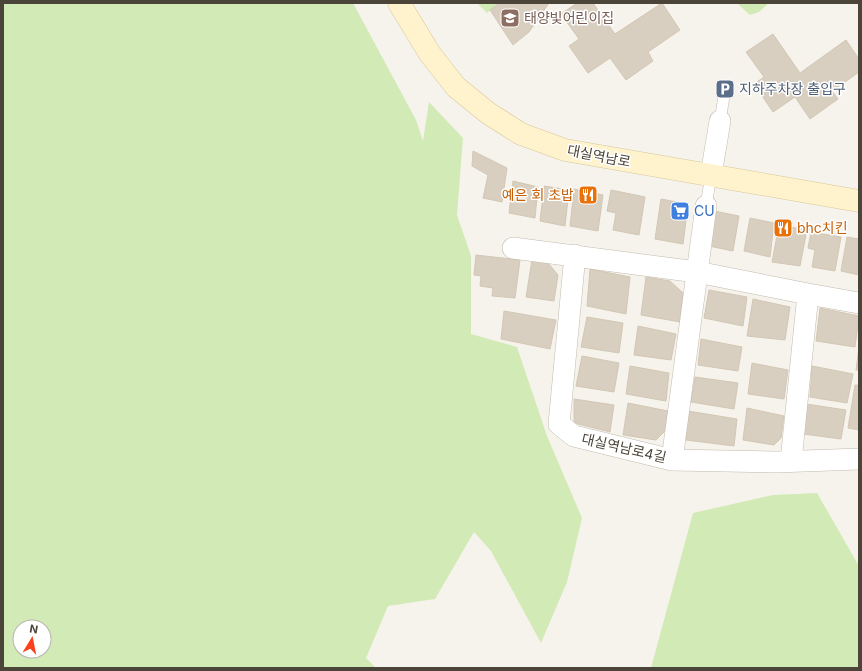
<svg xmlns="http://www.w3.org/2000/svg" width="862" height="671" font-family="Inter,'Noto Sans KR',sans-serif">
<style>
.green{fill:#d2eab5;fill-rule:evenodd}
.building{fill:#d8cfc1;stroke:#d3c7b4}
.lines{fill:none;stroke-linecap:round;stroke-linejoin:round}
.lane-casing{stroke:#c2bbae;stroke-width:12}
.street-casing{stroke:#c2bbae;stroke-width:22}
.secondary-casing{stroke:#d6c79b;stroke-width:23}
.lane{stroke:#fff;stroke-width:11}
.street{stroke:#fff;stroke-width:21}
.secondary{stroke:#fff3cd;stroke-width:22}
.labels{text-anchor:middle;stroke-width:3;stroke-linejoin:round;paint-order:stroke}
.education-label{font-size:14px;fill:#785e54;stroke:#fff;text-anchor:start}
.service-label{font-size:14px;fill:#4e5e75;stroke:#fff;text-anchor:start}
.street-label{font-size:14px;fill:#4b4439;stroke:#fff}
.food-label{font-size:14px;fill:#c56008;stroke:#fff;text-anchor:end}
.shop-label{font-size:14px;fill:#366cbe;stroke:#fff;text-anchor:start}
</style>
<rect width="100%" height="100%" fill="#f6f3ec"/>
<path class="green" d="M3 3H353L416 120 423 141 429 102 463 138 457 215 471 256V334L517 347 547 436 582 518 567 582 541 643 491 551 474 532 435 599 388 606 366 658 376 668H3ZM20 627H44V651H20Z
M477 3H499L487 13Z
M738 3H769L759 12 750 15 740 6Z
M817 493 859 566V668H651L693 513 773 495Z"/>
<path class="building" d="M500 3H549L529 32 513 45 490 10Z
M577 3H593L615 34 662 3 680 30 648 52 653 61 626 80 610 58 588 73 569 46 579 39 561 14Z
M773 34 800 73 846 40 859 59V72L832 91 838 99 810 119 795 97 773 112 754 84 764 77 746 52Z
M473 151 507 168 502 202 483 198 488 175 472 166Z
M513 181 538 187 535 218 509 213Z
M544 186 569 190 565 226 540 221Z
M574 189 603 195 598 231 570 226Z
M611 190 645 197 639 235 613 230 616 213 607 211Z
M661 199 682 203 687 213 683 244 655 239Z
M714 211 739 216 733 251 709 246Z
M750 218 774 223 770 257 744 251Z
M779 225 807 230 800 266 772 262Z
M811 232 841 237 835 271 812 267 815 250 808 248Z
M847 237 859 239V275L841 271Z
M476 255 520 260 515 298 492 296 493 288 480 286 481 276 474 275Z
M532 260 548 263 558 275 554 301 526 297Z
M590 269 630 277 626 314 587 306Z
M646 277 670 281 683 293 680 322 641 315Z
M709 290 747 297 743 326 704 318Z
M753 299 790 307 785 340 747 336Z
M820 308 859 316 855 347 816 341Z
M504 311 556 320 550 349 501 339Z
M587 317 623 323 619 353 581 347Z
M638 326 676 334 671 360 634 355Z
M701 339 742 347 738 371 698 365Z
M859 347V370H856Z
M582 356 619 363 614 392 576 386Z
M752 363 788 370 784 399 748 394Z
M630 366 669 373 666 401 626 394Z
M812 366 853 374 847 403 810 397Z
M695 377 738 383 734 409 691 402Z
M855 385H859V430L848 428Z
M574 399 614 405 610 432 574 423Z
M628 403 668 411 666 430 656 440 623 435Z
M806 404 846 410 841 439 803 434Z
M747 408 784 416 781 438 774 445 743 440Z
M688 411 737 419 734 446 686 440Z"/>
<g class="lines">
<defs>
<path id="lane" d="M720 121 725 90
M706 206 711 175"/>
<path id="street" d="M711 175 720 121
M513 248 697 272 808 294 791 461
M575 255 559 424 574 436 672 460 776 462 859 459
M808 294 859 303
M672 460 706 206"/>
<path id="secondary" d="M399 3 430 54 456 87 488 113 521 134 565 150 859 201"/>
</defs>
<use href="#lane" class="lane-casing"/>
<use href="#street" class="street-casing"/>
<use href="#secondary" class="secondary-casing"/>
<use href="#lane" class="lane"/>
<use href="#street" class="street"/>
<use href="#secondary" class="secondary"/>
</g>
<defs>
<symbol id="school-square" viewBox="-11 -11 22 22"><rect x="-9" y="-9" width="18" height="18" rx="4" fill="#8d6e63" stroke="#fff"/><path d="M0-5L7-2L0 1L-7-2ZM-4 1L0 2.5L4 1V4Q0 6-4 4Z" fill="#fff"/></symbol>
<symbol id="parking-square" viewBox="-11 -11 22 22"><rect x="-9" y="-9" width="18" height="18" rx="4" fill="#5c6f8a" stroke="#fff"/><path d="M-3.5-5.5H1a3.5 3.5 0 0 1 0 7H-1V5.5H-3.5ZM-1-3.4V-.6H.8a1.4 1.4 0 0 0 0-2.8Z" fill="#fff"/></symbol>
<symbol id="restaurant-square" viewBox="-11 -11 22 22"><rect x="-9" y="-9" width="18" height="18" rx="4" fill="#e8710a" stroke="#fff"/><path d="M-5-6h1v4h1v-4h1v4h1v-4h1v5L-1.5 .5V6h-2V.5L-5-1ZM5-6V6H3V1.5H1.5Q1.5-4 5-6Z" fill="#fff"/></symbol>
<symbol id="supermarket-square" viewBox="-11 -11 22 22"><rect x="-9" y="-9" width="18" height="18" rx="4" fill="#3f7fe0" stroke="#fff"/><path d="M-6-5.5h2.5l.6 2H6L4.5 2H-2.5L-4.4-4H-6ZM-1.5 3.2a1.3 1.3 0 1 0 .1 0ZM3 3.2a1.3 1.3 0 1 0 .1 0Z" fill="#fff"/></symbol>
</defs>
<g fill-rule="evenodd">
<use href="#school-square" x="499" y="7" width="22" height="22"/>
<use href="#parking-square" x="714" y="78" width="22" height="22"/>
<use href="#restaurant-square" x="577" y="184" width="22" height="22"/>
<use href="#supermarket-square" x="669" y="200" width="22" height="22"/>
<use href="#restaurant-square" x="772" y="217" width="22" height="22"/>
</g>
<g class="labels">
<g class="education-label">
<text x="524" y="23">태양빛어린이집</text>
</g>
<g class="service-label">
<text x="739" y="94">지하주차장 출입구</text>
</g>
<g class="street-label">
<text transform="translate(599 156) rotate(11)" y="5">대실역남로</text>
<text transform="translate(624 448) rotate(13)" y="5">대실역남로4길</text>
</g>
<g class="food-label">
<text x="574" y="200">예은 회 초밥</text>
<text x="797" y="233" text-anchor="start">bhc치킨</text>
</g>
<g class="shop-label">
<text x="694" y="216">CU</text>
</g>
</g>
<rect width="862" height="671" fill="none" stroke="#4b4439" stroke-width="8"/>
<g transform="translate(32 639) rotate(10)"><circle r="19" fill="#ffffff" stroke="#b7b4b0"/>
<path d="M0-3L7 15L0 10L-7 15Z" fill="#fc3f1d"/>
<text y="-6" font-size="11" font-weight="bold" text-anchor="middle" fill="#4b4439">N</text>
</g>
</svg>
